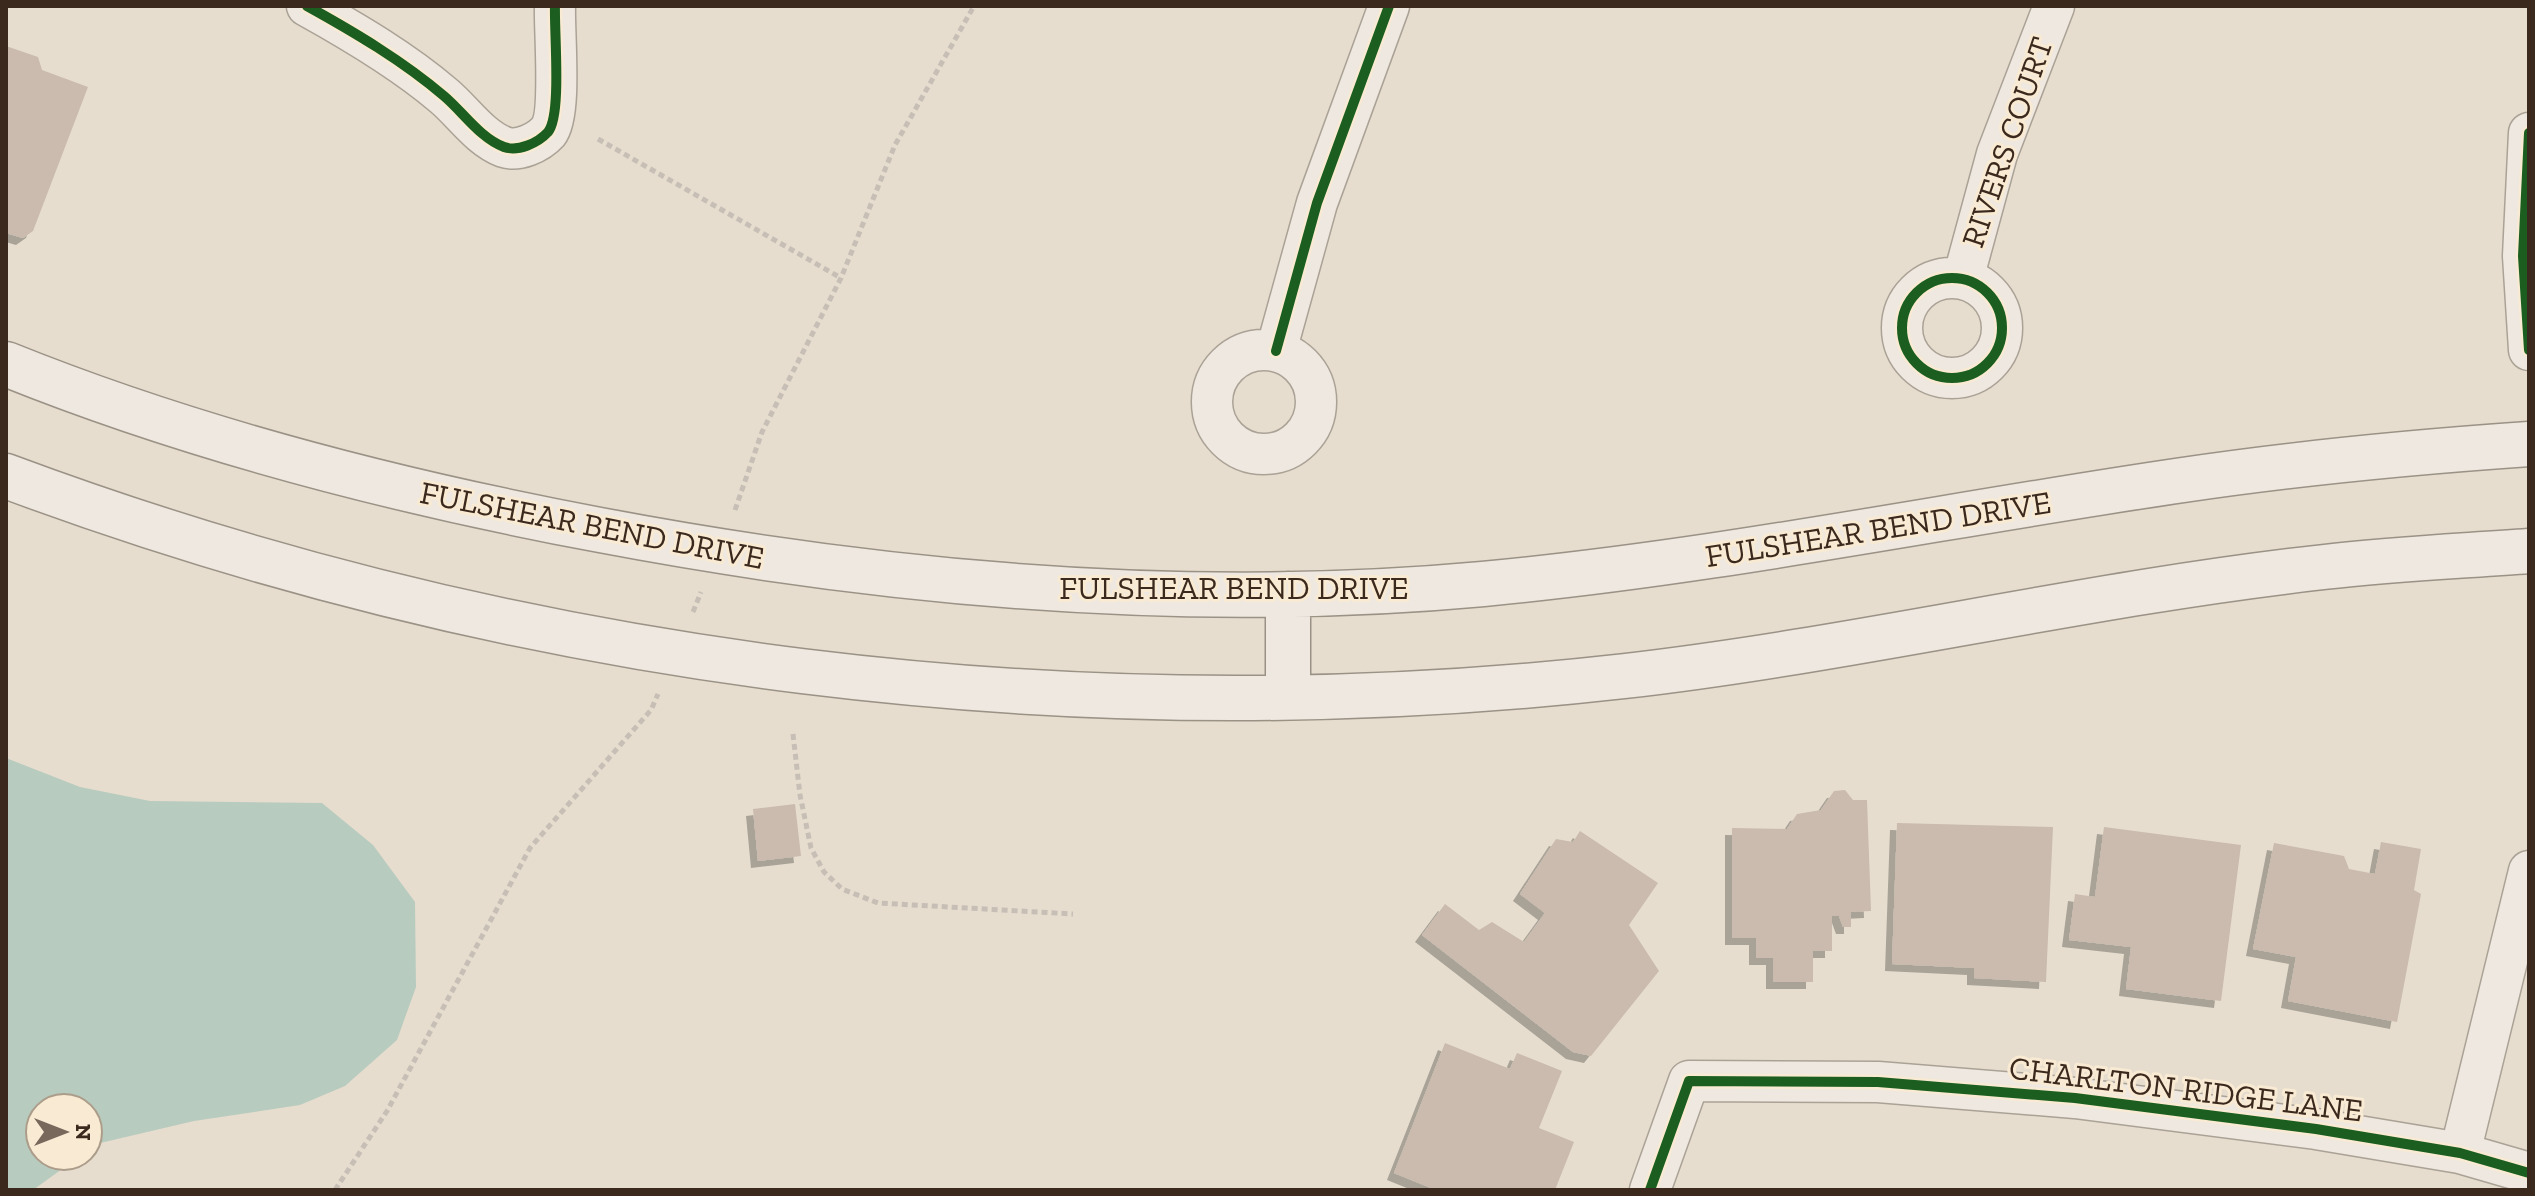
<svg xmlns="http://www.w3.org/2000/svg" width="2535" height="1196" font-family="'Zilla Slab',serif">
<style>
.water{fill:#b8cbbf}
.building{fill:#cabbae;filter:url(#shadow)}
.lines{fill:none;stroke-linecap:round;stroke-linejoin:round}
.minor-casing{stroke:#aba296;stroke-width:43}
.secondary-casing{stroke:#9b9286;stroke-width:47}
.path{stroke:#c7bfb6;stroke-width:5;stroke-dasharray:6 4;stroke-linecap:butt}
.minor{stroke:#eee8e0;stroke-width:40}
.secondary{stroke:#eee8e0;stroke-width:44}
.cycleway-casing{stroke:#f8ead3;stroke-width:15}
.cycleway{stroke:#1b5e20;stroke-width:10}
.labels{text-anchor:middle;stroke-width:6;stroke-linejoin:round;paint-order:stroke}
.street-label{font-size:32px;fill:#3b291d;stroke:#f8ead3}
</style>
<defs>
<filter id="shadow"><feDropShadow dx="-7" dy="7" stdDeviation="0" flood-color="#0004"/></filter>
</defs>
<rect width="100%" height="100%" fill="#e6ddce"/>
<path class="water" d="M6 758 80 787 150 801 322 803 373 845 415 902 416 987 397 1040 345 1086 300 1105 194 1121 96 1144 88 1150V1108H40V1156H80L33 1190H6Z"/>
<path class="building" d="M6 46 38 57 42 70 88 87 33 231 23 238 6 233Z
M1845 790 1853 800H1867L1871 911 1851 912V927H1843L1839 916H1832V951H1813V982H1773V958H1756V938H1732V828L1787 829 1797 814 1821 810 1834 791Z
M795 804 801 856 758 861 753 809Z
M1897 823 2053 827 2046 982 1974 978V968L1892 964Z
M2104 827 2241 845 2221 1001 2126 989 2131 947 2069 940 2075 894 2095 897Z
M1580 831 1658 883 1629 925 1659 971 1591 1056 1573 1052 1422 935 1445 904 1479 930 1492 922 1524 942 1545 913 1520 894 1556 839 1573 842Z
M2381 842 2421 849 2414 890 2421 894 2397 1022 2288 1001 2296 957 2253 949 2274 843 2344 856 2349 869 2375 874Z
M1445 1043 1510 1069 1517 1053 1562 1071 1539 1128 1574 1142 1555 1190H1436L1394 1173Z"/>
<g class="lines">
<defs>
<path id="minor" d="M307 6C354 32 403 61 444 96 463 112 480 138 504 147 518 152 538 143 548 132 562 115 554 32 555 6
M2529 133 2523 256 2529 350
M1902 328a50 50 0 1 1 100 0a50 50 0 1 1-100 0Z
M1963 279 1997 154 2054 6
M1212 402a52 52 0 1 1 104 0a52 52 0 1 1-104 0Z
M1276 351 1317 203 1389 6
M2460 1153 2529 871
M1650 1190 1689 1081 1878 1082 2075 1098 2316 1129 2460 1153 2529 1173"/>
<path id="secondary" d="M6 364C197 441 398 492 600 530 890 585 1189 611 1483 584 1719 562 1950 514 2183 480 2298 463 2413 452 2529 444
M6 476C521 668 1078 738 1625 676 1859 649 2089 593 2324 567 2392 559 2461 556 2529 551
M1288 594V697"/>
</defs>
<use href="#minor" class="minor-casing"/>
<use href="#secondary" class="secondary-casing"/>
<path class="path" d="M598 139 841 278
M735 510 762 432 841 278 895 145 974 6
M693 612 701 592
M793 734 800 795 811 848 824 872 842 889 878 903 1073 914
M335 1190 387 1111 530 848 651 710 658 694"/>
<use href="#minor" class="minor"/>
<use href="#secondary" class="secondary"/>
<defs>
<path id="cycleway" d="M307 6C354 32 403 61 444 96 463 112 480 138 504 147 518 152 538 143 548 132 562 115 554 32 555 6
M2529 133 2523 256 2529 350
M1902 328a50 50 0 1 1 100 0a50 50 0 1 1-100 0Z
M1276 351 1317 203 1389 6
M1650 1190 1689 1081 1878 1082 2075 1098 2316 1129 2460 1153 2529 1173"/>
</defs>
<use href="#cycleway" class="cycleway-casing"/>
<use href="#cycleway" class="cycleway"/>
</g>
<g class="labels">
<g class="street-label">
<text transform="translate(2007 142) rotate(-71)" y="11">RIVERS COURT</text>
<text transform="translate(592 525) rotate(11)" y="11">FULSHEAR BEND DRIVE</text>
<text transform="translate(1878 529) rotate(-9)" y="11">FULSHEAR BEND DRIVE</text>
<text x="1234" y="599">FULSHEAR BEND DRIVE</text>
<text transform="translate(2186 1089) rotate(7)" y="11">CHARLTON RIDGE LANE</text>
</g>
</g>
<rect width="2535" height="1196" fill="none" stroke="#3b291d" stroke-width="16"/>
<g transform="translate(64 1132) rotate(90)"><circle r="38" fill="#f8ead3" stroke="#ac9d8a" stroke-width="2"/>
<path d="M0-6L14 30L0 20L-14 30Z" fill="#77685b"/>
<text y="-12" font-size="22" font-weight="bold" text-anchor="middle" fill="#3b291d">N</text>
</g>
</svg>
